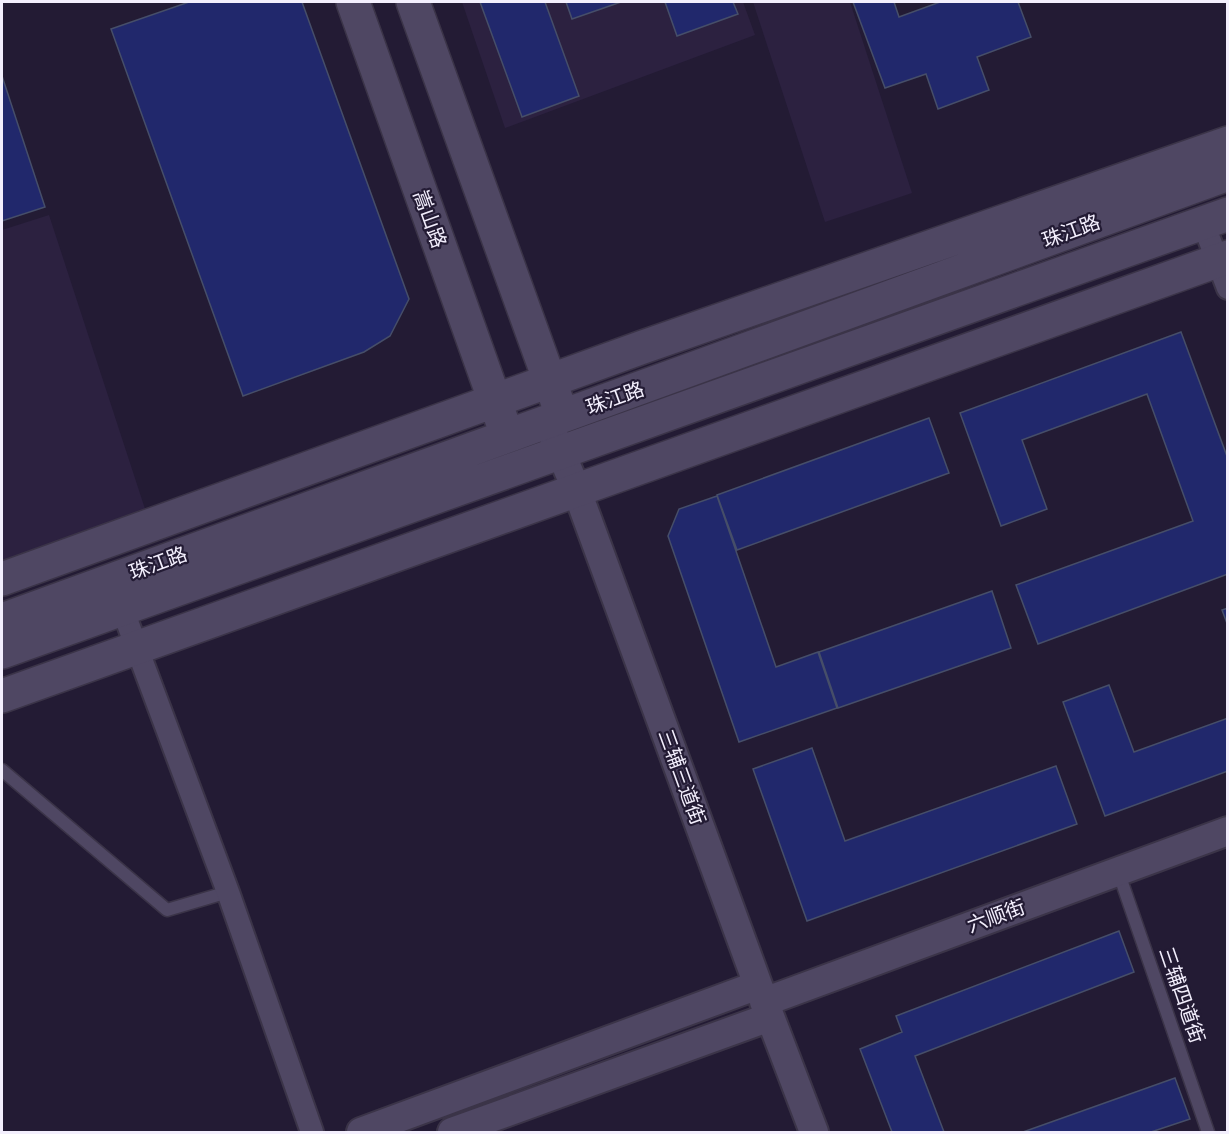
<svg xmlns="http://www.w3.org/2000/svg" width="1229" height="1134" font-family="Helvetica,'Noto Sans SC',sans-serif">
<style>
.built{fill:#2c2140}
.building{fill:#21286c;stroke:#464e69;stroke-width:1.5}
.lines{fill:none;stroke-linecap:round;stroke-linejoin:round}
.service-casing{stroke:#3b3448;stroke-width:15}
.minor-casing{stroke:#3b3448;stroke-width:26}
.tertiary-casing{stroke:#3b3448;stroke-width:32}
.secondary-casing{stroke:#3b3448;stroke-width:36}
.service{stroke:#4f4763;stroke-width:12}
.minor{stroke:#4f4763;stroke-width:22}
.tertiary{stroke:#4f4763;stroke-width:28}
.secondary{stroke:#4f4763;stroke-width:33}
.labels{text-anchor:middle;stroke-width:4.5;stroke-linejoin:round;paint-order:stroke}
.street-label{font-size:20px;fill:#f3effd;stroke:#231b34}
</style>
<rect width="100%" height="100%" fill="#231b34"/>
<path class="built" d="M462 2H743L755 35 505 128Z
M753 2H850L912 193 825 222Z
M49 215 147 515 2 561V230Z"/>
<path class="building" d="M189 2H302L409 299 390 336 364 352 243 396 111 29Z
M480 2H545L579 96 522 117Z
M566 2H621L572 19Z
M665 2H733L738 14 677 36Z
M853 2H894L899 17 940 2H1018L1031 37 977 57 989 90 938 109 926 74 885 88Z
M2 76 45 207 2 221Z
M1181 332 1228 459V574L1038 644 1016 585 1193 521 1147 394 1022 440 1047 509 1001 526 960 413Z
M929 418 949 473 737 550 717 495Z
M717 496 776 667 818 652 837 708 739 742 668 536 679 509Z
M992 591 1011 648 838 708 819 652Z
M1228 608V626L1222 610Z
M1109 685 1134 752 1228 718V771L1105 816 1063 702Z
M812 748 845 841 1056 766 1077 824 807 921 753 769Z
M1119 931 1134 972 915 1056 944 1132H892L860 1049 902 1032 896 1016Z
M1175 1078 1190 1119 1151 1132H1023Z"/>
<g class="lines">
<defs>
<path id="service" d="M2 770 167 910 228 892
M1118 871 1208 1132"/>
<path id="minor" d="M1203 223 1228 288
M122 608 228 892 312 1132"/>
<path id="tertiary" d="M552 432 577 491 758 985 814 1132
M764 1002 1228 831
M361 1132 758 985
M452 1132 770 1017"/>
<path id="secondary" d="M353 2 502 421
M413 2 557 401
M2 579 643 347 1228 143
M2 620 1228 174
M2 652 1228 214
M2 696 1228 257"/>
</defs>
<use href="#service" class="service-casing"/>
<use href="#minor" class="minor-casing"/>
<use href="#tertiary" class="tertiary-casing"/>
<use href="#secondary" class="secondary-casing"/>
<use href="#service" class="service"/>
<use href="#minor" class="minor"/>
<use href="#tertiary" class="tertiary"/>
<use href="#secondary" class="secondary"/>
</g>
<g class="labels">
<g class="street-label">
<text transform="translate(430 219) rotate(70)" y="7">嵩山路</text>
<text transform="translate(1071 231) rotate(-20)" y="7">珠江路</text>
<text transform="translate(615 398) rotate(-20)" y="7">珠江路</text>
<text transform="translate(158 563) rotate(-20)" y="7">珠江路</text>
<text transform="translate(682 777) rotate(70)" y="7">三辅三道街</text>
<text transform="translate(996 916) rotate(-20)" y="7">六顺街</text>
<text transform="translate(1182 995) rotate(71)" y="7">三辅四道街</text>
</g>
</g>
<rect width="1229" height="1134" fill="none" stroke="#f3effd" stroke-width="6"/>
</svg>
